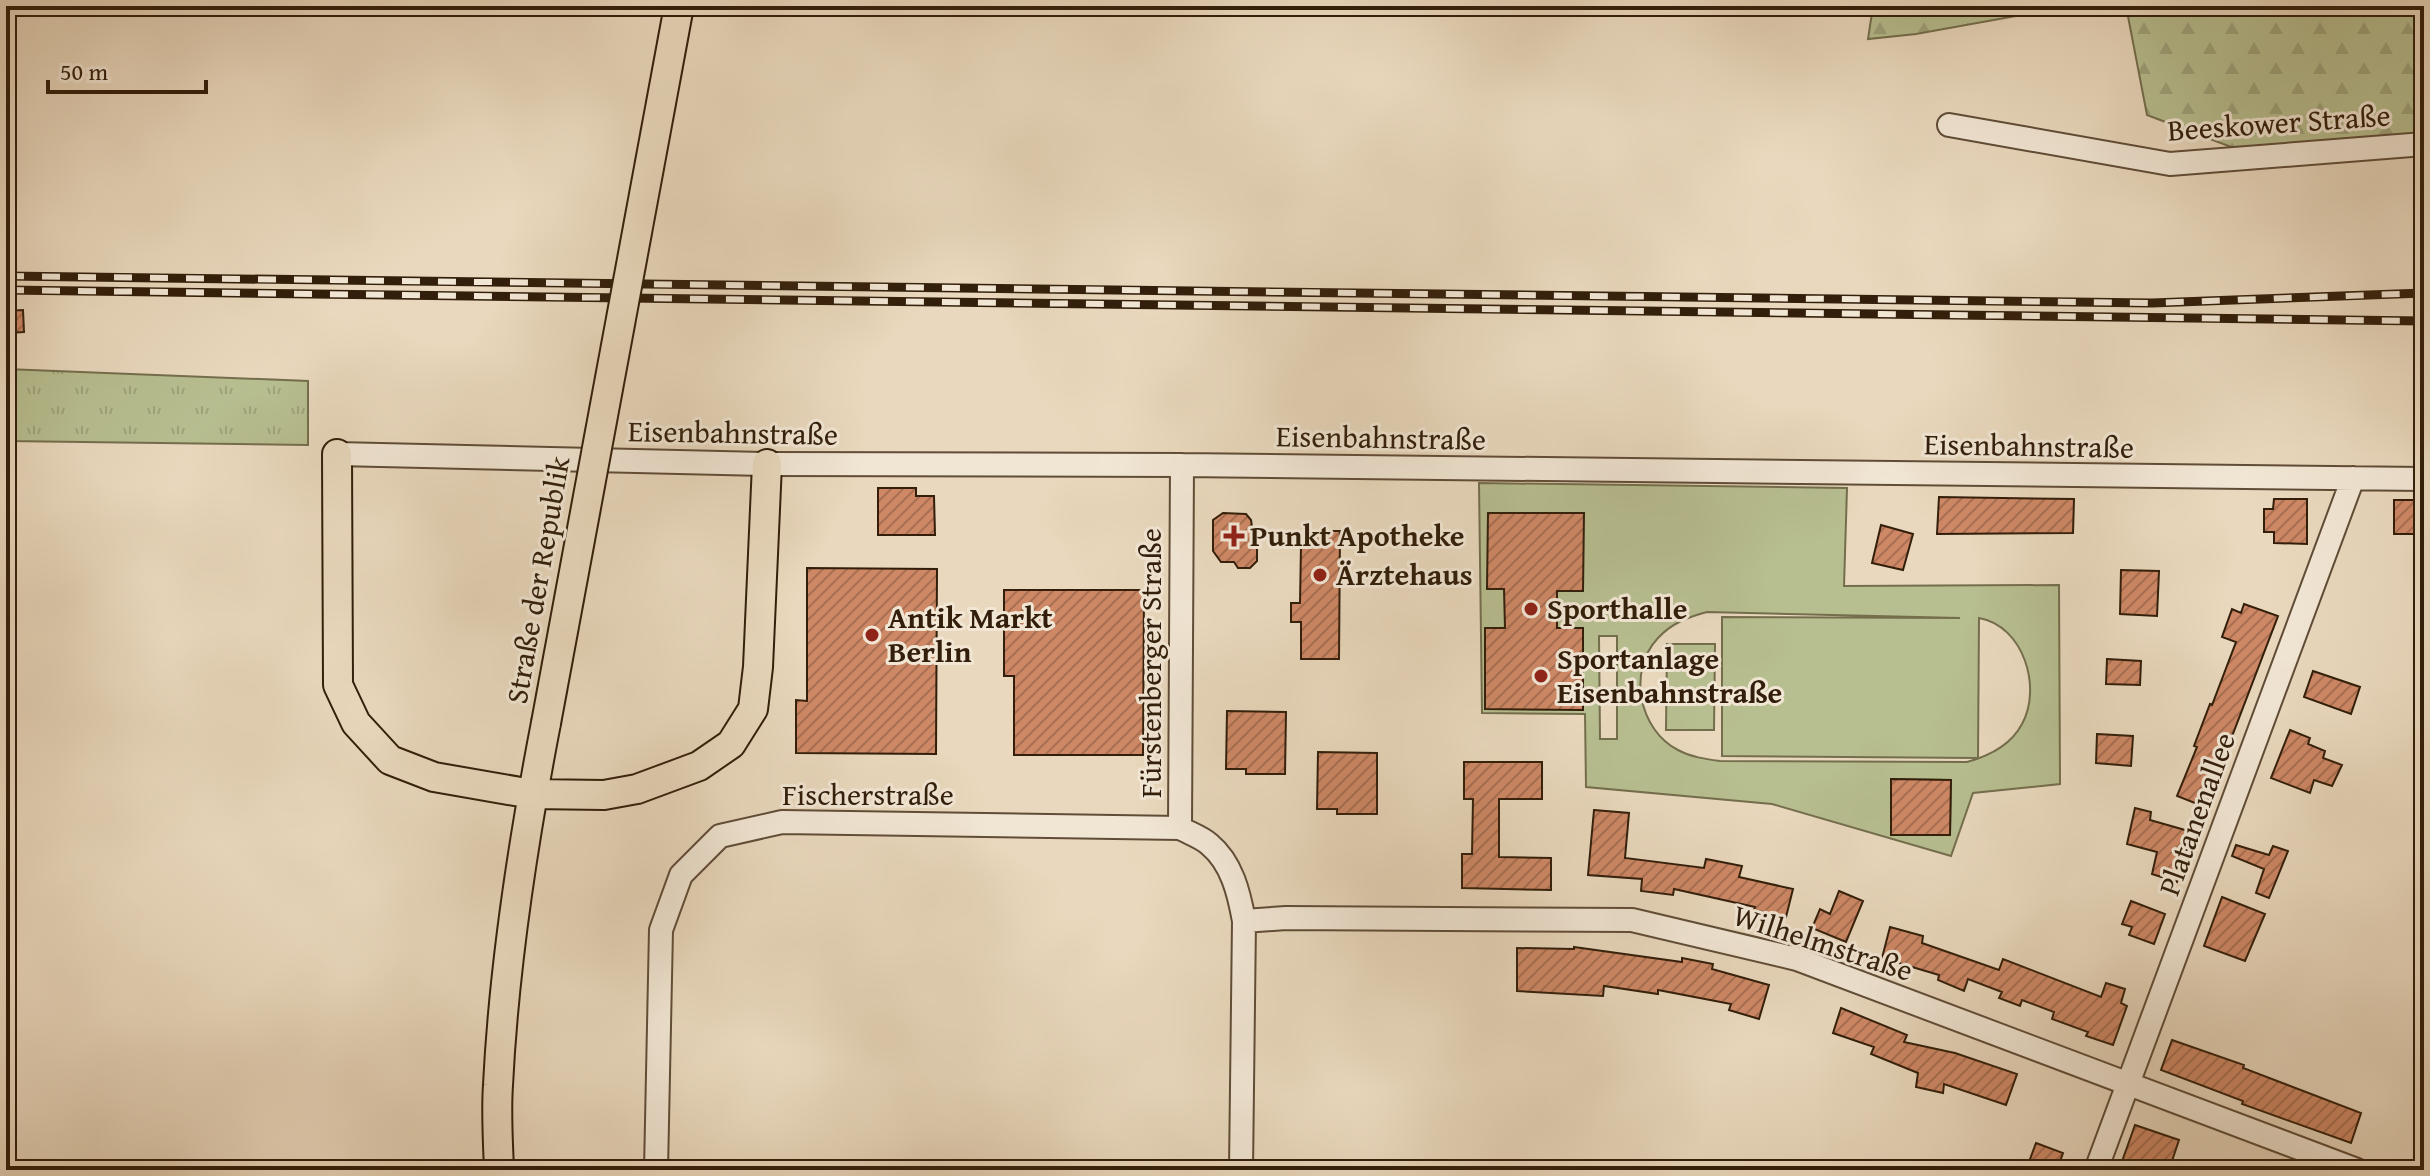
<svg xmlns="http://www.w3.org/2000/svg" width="2430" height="1176" font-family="'Gentium Book Plus',serif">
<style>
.grass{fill:url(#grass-tufts);stroke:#746e4d;stroke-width:2}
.forest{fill:url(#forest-firs);stroke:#746e4d;stroke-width:2}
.pitch{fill:#b7be90;stroke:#746e4d;stroke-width:2;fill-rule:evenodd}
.building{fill:url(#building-hatch);stroke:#321e0a;stroke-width:2}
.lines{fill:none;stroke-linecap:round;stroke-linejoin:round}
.minor-casing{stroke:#604c37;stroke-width:26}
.major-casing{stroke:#321e0a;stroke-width:32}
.minor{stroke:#f1e6d4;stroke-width:22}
.major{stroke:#e9d8bd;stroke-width:28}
.rail-casing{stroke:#321e0a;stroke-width:9}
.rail{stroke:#f1e6d4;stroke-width:6;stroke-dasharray:18;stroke-linecap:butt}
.major-bridge-casing{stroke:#321e0a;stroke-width:32;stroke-linecap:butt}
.major-bridge{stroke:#e9d8bd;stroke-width:28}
.poi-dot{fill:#8f2418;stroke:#f1e6d4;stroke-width:3}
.labels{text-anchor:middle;stroke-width:6;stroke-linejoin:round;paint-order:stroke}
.street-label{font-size:30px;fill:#321e0a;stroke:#f1e6d4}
.poi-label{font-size:30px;font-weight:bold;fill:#321e0a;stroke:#f1e6d4;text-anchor:start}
</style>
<defs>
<pattern id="grass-tufts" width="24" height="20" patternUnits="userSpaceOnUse" patternTransform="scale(2)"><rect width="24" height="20" fill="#b7be90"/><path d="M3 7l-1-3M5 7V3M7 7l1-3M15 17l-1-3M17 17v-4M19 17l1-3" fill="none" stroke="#9ea37b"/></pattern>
<pattern id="forest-firs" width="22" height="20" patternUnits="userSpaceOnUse" patternTransform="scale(2)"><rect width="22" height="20" fill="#b7be90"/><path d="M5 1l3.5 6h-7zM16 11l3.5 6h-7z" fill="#9ea37b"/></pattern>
<pattern id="building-hatch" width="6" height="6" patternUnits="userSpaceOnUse" patternTransform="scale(2)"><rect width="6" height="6" fill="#ce8866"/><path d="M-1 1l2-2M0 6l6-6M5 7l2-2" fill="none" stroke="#a86f52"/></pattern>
</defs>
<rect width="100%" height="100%" fill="#e9d8bd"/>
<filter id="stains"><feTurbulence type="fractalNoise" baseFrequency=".0025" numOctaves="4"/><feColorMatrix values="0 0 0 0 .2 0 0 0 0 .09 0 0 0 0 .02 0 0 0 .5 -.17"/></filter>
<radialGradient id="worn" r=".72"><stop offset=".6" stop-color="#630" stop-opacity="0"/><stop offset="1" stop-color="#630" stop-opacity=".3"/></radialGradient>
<path class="grass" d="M6 369 308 381V445L6 441Z"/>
<path class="forest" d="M1873 6H2071L1916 34 1868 39Z
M2126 6H2424V135L2239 150 2147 115Z"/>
<path class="pitch" d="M1479 483 1847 488 1844 586 2059 585 2060 784 1973 793 1951 856 1772 804 1586 787 1585 714 1482 713ZM1707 612 1960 618 1722 617V756L1978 758 1979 618C2024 626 2042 688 2022 724 2011 745 1989 756 1967 762L1720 761C1705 759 1691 757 1678 750 1639 730 1627 671 1658 638 1672 623 1688 617 1707 612ZM1599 636H1617V739H1600ZM1891 779 1951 780 1950 835H1891Z
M1667 644H1715L1714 730H1666Z"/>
<path class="building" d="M23 310 24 332 6 333V311Z
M878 488H916V496H934L935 535H878Z
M1939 497 2074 499 2073 533 1937 534Z
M2274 499H2307V544L2274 543V532H2264V509H2273Z
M2394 500H2424V534H2394Z
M1223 513 1246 514 1251 520 1252 527 1257 533V561L1250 568H1238L1234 562H1221L1213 551V520Z
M1488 513H1584L1583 591H1557V628H1583V710L1485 709V628H1505L1504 589H1487Z
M1881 525 1913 534 1903 570 1872 563Z
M1311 531H1340L1339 659H1301V622H1291V603H1300L1301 546H1311Z
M807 568 937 569 936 754 796 753V700L807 701Z
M2121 570 2159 571 2157 616 2120 614Z
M1004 590H1144L1143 755H1014V676H1004Z
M2244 604 2278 616 2205 807 2177 796 2197 747 2194 746 2210 704 2212 705 2236 642 2222 637 2232 609 2241 613Z
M2107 659 2141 661 2140 685 2106 684Z
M2313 671 2360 687 2351 714 2304 697Z
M1227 711 1286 712 1285 774H1246V769H1226Z
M2290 730 2310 738 2308 744 2325 751 2323 758 2342 765 2332 786 2314 780 2310 793 2271 778Z
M2097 734 2133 736 2131 766 2096 763Z
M1318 752 1377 753V814H1337V809H1317Z
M1464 762H1542V799H1499V857L1551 858V890L1462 888V854H1472L1473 799H1464Z
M1891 779 1951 780 1950 835H1891Z
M2135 808 2151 812 2150 820 2192 832 2177 882 2152 874 2157 852 2127 844Z
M1594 810 1629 813 1625 858 1704 868 1706 859 1742 866 1739 877 1793 889 1786 917 1754 910 1755 907 1674 889 1673 895 1641 891 1642 879 1588 875Z
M2236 845 2269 855 2273 846 2288 851 2269 898 2256 893 2264 869 2232 856Z
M1839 891 1863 901 1846 942 1812 928 1820 909 1830 914Z
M2222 897 2265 914 2245 961 2204 946Z
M2131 901 2165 914 2154 944 2129 935 2132 927 2122 924Z
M1890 927 1923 936 1922 943 1999 970 2003 959 2101 997 2106 983 2125 989 2121 1003 2127 1006 2113 1045 2086 1036 2088 1032 2052 1019 2054 1012 2022 1000 2020 1006 1999 998 2002 992 1968 979 1964 991 1938 980 1939 975 1882 958Z
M1574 947 1682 962V958L1713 964 1712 969 1769 985 1759 1019 1729 1010 1731 1004 1658 990V994L1604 986 1603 996 1517 991V948L1574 949Z
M1841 1008 1907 1035 1904 1042 1955 1053 2017 1074 2006 1105 1944 1084 1943 1093 1916 1087 1918 1073 1871 1054 1874 1047 1833 1033Z
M2172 1040 2244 1065 2243 1068 2361 1113 2351 1143 2242 1104 2243 1101 2161 1070Z
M2135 1125 2179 1140 2169 1170H2130L2120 1167Z
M2036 1143 2063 1153 2057 1170H2026Z"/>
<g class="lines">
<defs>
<path id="minor" d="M1949 125 2170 164 2424 144
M337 454 767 464 1182 465 2424 479
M1182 465 1180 828C1189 833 1201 837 1209 844 1232 863 1239 893 1244 921L1241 1170
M1244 921 1286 918 1632 920 1797 959 2357 1170
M656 1170 661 930 681 875 720 836 782 822 1180 828
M2096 1170 2353 478"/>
<path id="major" d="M337 454 338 685 356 723 390 760 434 777 532 794 604 795 637 789 699 766 731 744 753 709 758 667 767 464
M499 1170C498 1142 496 1113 498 1085 504 963 523 842 546 723"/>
</defs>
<use href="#minor" class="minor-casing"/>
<use href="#major" class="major-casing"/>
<use href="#minor" class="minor"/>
<use href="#major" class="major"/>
<defs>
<path id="rail" d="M6 276 2152 303 2424 293
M6 290 2424 321"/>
</defs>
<use href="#rail" class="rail-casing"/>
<use href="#rail" class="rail"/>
<defs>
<path id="major-bridge" d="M546 723 679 6"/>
</defs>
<use href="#major-bridge" class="major-bridge-casing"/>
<use href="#major-bridge" class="major-bridge"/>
</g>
<g class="poi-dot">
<path d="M1230 524h8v8h8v8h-8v8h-8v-8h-8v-8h8z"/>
<circle cx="1320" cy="575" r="8"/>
<circle cx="1531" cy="609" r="8"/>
<circle cx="872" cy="635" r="8"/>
<circle cx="1541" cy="676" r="8"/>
</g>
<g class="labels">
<g class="street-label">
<text transform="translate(2279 123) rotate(-4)" y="10">Beeskower Straße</text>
<text transform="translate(733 433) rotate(1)" y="10">Eisenbahnstraße</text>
<text transform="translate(1381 438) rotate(1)" y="10">Eisenbahnstraße</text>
<text transform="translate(2029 446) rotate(1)" y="10">Eisenbahnstraße</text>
<text transform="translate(538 580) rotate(-80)" y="10">Straße der Republik</text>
<text transform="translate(1151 663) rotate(-90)" y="10">Fürstenberger Straße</text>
<text x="868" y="805">Fischerstraße</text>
<text transform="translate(2197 814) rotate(-70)" y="10">Platanenallee</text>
<text transform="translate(1823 943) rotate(18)" y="10">Wilhelmstraße</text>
</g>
<g class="poi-label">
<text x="1250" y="546">Punkt Apotheke</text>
<text x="1336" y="585">Ärztehaus</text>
<text x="1547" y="619">Sporthalle</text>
<text x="888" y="628">Antik Markt<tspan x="888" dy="34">Berlin</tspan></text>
<text x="1557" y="669">Sportanlage<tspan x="1557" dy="34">Eisenbahnstraße</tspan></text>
</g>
</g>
<rect width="2430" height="1176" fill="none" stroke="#e9d8bd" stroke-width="32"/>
<rect x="8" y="8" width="2414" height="1160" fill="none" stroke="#321e0a" stroke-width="4"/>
<rect x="16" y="16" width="2398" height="1144" fill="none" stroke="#321e0a" stroke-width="2"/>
<path d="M48 80v12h158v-12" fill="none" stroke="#321e0a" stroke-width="4"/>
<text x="60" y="80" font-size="24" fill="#321e0a" stroke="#f1e6d4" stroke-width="6" paint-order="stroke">50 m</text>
<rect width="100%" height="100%" filter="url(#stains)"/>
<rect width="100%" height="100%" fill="url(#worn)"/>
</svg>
